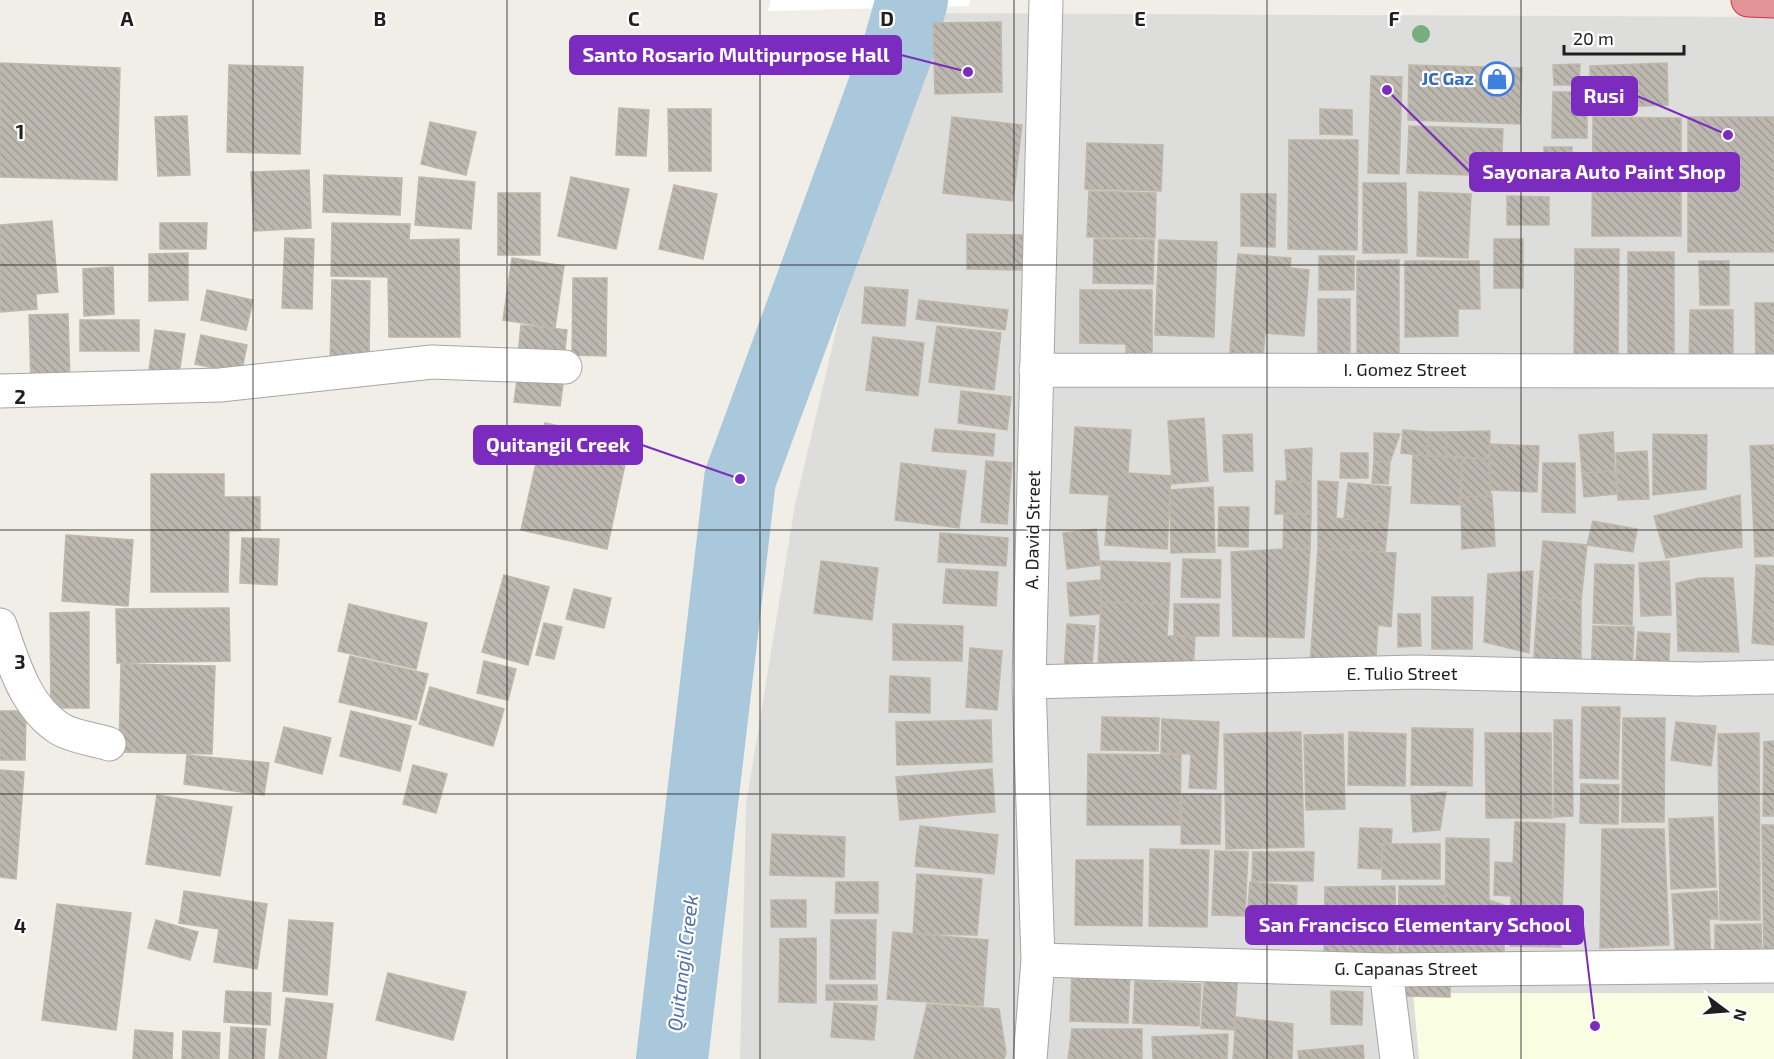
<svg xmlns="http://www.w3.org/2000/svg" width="1774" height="1059" font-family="'Exo 2',sans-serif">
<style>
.residential{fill:#dddddc}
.education{fill:#f9fde2}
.pier{fill:#fff}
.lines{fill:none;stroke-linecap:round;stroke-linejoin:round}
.river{stroke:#a9c8db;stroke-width:72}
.building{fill:url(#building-back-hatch);stroke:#c0b7a9;stroke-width:1.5}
.street-casing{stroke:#a6a6a6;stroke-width:35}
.highway-casing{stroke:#d13050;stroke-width:35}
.street{stroke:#fff;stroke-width:33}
.highway{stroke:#e29396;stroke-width:33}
.tree{fill:#76ae7e}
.grid{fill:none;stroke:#1f1f1f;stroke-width:1.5;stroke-opacity:0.55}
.labels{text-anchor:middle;stroke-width:4.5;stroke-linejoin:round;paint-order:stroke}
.shop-label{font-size:18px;font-weight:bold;fill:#366cbe;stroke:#fff;text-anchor:end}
.street-label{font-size:18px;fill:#1f1f1f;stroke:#fff}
.water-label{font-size:20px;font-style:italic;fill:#5171aa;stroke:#fff}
.grid-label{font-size:20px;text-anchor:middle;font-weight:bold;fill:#1f1f1f;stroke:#fff;stroke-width:4.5;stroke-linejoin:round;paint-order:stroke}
.leader{fill:none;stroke:#7b2cbf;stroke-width:2}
.callout-dot{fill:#7b2cbf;stroke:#fff;stroke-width:2}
.callout{fill:#7b2cbf;stroke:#7b2cbf;stroke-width:2}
.callout-label{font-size:20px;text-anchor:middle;font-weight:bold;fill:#fff}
</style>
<defs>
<pattern id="building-back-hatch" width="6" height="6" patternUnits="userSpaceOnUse" patternTransform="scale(1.5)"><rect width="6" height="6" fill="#bcb7af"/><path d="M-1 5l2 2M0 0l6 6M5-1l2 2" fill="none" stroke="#a19d96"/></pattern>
</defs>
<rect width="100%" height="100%" fill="#f0eee6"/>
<path class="residential" d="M911 13 1774 17V1059H740L746 805 795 505Z"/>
<path class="education" d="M1413 993H1774V1059H1419Z"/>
<path class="pier" d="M771 0H970L969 6 768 11Z"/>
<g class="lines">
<path class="river" d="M672 1059 740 479 899 46 912 0"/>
</g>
<path class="building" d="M1001 22 1002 92 935 94 933 23Z
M0 63 120 68 117 180 0 177Z
M1667 63 1668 105 1591 108 1590 66Z
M1580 64 1579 85H1554L1553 65Z
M229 65 303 67 300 154 227 152Z
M1409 65 1522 68 1520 124 1408 120Z
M1371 76 1402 77 1399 174 1368 173Z
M1553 92H1587V138H1552Z
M619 108 649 110 646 156 616 155Z
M668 109H711V171H669Z
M1320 109 1352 110V135L1320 134Z
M187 116 190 175 158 176 155 117Z
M952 117 1022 125 1013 201 943 193Z
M1593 117 1681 118V236H1592Z
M1688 117H1774V252H1688Z
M430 122 476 132 466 175 421 164Z
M1409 126 1503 129 1501 176 1407 173Z
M1289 140H1358L1357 250 1288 249Z
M1087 143 1163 145 1161 191 1085 189Z
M1544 147H1572L1571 190H1544Z
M309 170 311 228 254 231 251 172Z
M324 175 402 178 400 215 323 212Z
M419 177 475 182 471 229 415 225Z
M571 177 629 189 616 249 558 236Z
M1363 183H1406L1407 253H1363Z
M674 185 717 194 703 259 659 249Z
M1089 191 1156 193 1155 238 1087 237Z
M1419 192 1471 194 1468 258 1417 256Z
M498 193H540V255H498Z
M1241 194H1276L1275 247 1241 246Z
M1507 196 1549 197V225H1507Z
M52 221 58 292 36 294 37 309 0 312V225Z
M160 223H207L206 249H160Z
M332 223 410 224 409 240 459 239 460 337H389L388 277 331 276Z
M967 234 1025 235 1024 270 967 269Z
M285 238 314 239 312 309 282 308Z
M1094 239 1154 240 1153 284 1093 283Z
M1494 239H1523V288H1494Z
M1159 240 1217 242 1214 337 1155 335Z
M1575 249H1619L1618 366H1574Z
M1628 252H1674V363L1628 364Z
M188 253V300L149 301V254Z
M1238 254 1291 258 1290 268 1309 270 1304 336 1265 333 1262 366 1229 363Z
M1319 256H1354V290H1319Z
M512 258 564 266 555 328 503 320Z
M1399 260V358H1357V261Z
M1405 261H1479L1480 309H1458V336L1405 337Z
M1699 261H1729V305H1700Z
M113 267 114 314 84 316 83 269Z
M573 278H607L606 356 572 355Z
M332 280 370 281 369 366H330Z
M865 287 908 290 905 326 862 323Z
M207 290 253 300 246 330 201 320Z
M1080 290H1152V363L1126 364V344L1080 343Z
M1318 299H1350V357H1318Z
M919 300 1008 310 1005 330 916 319Z
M1755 303H1774V370H1756Z
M1690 310H1733V369H1689Z
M68 314 70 382 31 383 29 315Z
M80 320H139V351H80Z
M521 325 567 330 564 360 518 355Z
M937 326 1001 333 994 390 929 382Z
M155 330 185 334 178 381 148 376Z
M201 335 247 345 241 374 195 364Z
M873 337 924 343 918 396 866 390Z
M518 372 564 377 560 406 514 402Z
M961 391 1011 397 1007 430 958 423Z
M1204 418 1208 481 1172 484 1168 421Z
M545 423 630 441 607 549 521 530Z
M1075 427 1131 430 1128 473 1171 476 1167 549 1105 545 1109 495 1070 493Z
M935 429 995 434 993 456 932 451Z
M1403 430 1428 432 1427 456 1401 453Z
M1490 431 1489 459 1446 456V432Z
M1428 432H1446V456H1427Z
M1613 432 1615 471 1582 473 1579 435Z
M1374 433 1400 434 1390 462 1374 461Z
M1252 434 1253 471 1224 472 1223 435Z
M1653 434 1707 435 1706 489 1653 495Z
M1490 444 1539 446 1537 492 1490 490Z
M1774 445V556L1755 557 1750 446Z
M1312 448 1311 482 1287 481 1285 450Z
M1647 451 1649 499 1618 500 1616 453Z
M1341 453H1368V478H1340Z
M1413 455 1462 458 1460 505 1411 503Z
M1462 458 1489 459 1490 490 1492 496 1461 497Z
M986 461 1012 463 1007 524 981 522Z
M1374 461 1390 462 1388 484 1372 483Z
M901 463 966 471 959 528 895 520Z
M1543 463H1575V513L1542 512Z
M1615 471 1617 494 1584 497 1582 473Z
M151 474H224V497H260V530L229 531 228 592H151Z
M1276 481 1311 482V514H1275Z
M1318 481 1338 482 1336 518 1388 523 1385 552 1318 548Z
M1348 483 1391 487 1388 523 1344 519Z
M1213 487 1215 552 1171 553 1170 490Z
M1740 495 1742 547 1666 558 1654 516Z
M1492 496 1495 546 1462 549 1461 497Z
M1219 507H1249L1248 547 1218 546Z
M1284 513 1311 514 1310 549H1283Z
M1593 521 1637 529 1633 552 1587 545Z
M1096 529 1100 565 1067 569 1063 533Z
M940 533 1008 538 1006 566 938 562Z
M66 535 133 540 128 606 62 601Z
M242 538 279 539 277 585 240 583Z
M1543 541 1587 545 1581 601 1538 597Z
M1318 548 1396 553 1391 627 1378 625 1375 671 1310 666Z
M1283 549H1310L1304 638 1233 636 1231 552Z
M1183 559 1221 560 1220 598 1181 597Z
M821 561 878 568 872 620 814 613Z
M1101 561 1170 563 1169 604 1101 602Z
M1669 561 1671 615 1641 616 1639 563Z
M1595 564 1634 565 1632 625 1593 623Z
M1756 565 1774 566V611L1754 610Z
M946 569 998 572 996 606 943 603Z
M1533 571 1529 653 1484 642 1488 574Z
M504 575 549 587 528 665 482 652Z
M1700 578H1733L1739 652 1678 651 1676 583Z
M1100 580 1102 614 1070 616 1067 583Z
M574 589 611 598 604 628 566 619Z
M1432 597H1473L1472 649H1432Z
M1538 597 1581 601V672L1533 670Z
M1101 602 1169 604 1167 636H1195L1193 672 1098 667Z
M349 604 427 623 416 669 338 651Z
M1174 604H1219V636H1174Z
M229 608 230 661 117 663 116 609Z
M1754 610 1774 611V645L1752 643Z
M89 612V708H51L50 613Z
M1398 614H1420L1421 646 1398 647Z
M544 623 562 627 554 659 536 655Z
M893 624 963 626 962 661 893 660Z
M1067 624 1095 626 1092 666 1064 671Z
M1593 626 1634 627 1632 676 1591 675Z
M1638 632 1670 634 1668 676 1635 674Z
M970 648 1002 651 997 710 966 707Z
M350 656 428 674 416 720 339 702Z
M484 661 516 669 508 700 477 693Z
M121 664 215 666 212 754 119 752Z
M890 676 930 678V713L889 712Z
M430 687 504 709 493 746 419 724Z
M1582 707H1620L1618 779 1580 778Z
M0 711H26L25 760H0Z
M351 711 411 726 400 771 340 756Z
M1102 717 1159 718 1158 751 1101 750Z
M1623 718H1665L1664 822H1622Z
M1162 719 1219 722 1216 789 1189 788 1191 754 1161 753Z
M991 720 992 762 897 765 896 722Z
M1554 720H1572L1573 816 1554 817Z
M1676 722 1716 726 1711 766 1671 760Z
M284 727 331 738 322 774 275 762Z
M1412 728 1473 729 1472 786 1411 785Z
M1301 732 1304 847 1226 849 1224 734Z
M1349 732 1406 734 1405 786 1348 785Z
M1485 733H1551L1552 818H1486Z
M1759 733 1760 920H1720L1718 734Z
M1343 734 1345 809 1306 810 1304 735Z
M1774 741V816H1763L1764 742Z
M1088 754 1181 755 1180 825H1087Z
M187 755 269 763 264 795 184 784Z
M413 765 447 774 436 813 403 804Z
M992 769 995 812 900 820 896 777Z
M0 770 24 772 16 879 0 877Z
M1581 784 1619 785 1618 824 1580 823Z
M1446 792 1440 830 1413 832 1411 795Z
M1182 794 1221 795 1220 844H1181Z
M157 795 232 807 220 876 146 864Z
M1713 817 1716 887 1671 889 1669 819Z
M1515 822 1565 824 1561 947 1510 946 1511 896 1494 895 1495 862 1513 863Z
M1762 825H1774V964H1764Z
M920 826 998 835 994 874 915 866Z
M1360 828 1392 829 1391 845 1382 844 1381 869 1358 868Z
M1602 829H1664L1669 945 1600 948Z
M772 834 845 837 844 877 770 875Z
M1446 838 1489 839V900L1504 905V967H1445Z
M1382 844H1440V879H1382Z
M1150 849 1209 850 1207 927 1149 926Z
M1215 851 1248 852 1245 916 1212 915Z
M1253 852H1314L1313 881H1252Z
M1076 860H1143L1142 926 1075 925Z
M917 874 982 879 977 935 913 934Z
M836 882H878V913H835Z
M1250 882 1297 886 1296 921 1247 918Z
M1395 886 1396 952 1324 953 1325 887Z
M1399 886H1445L1444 961 1398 960Z
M184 891 267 904 257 969 214 962 219 929 179 923Z
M1717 891 1718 919H1709L1711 963 1676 965 1672 894Z
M771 900H806V927H771Z
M57 904 131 913 116 1030 42 1020Z
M156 920 198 932 190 960 148 948Z
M289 920 333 923 327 995 283 991Z
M831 920H876L875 979H830Z
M1761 924 1762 965 1715 966V925Z
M893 932 988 940 983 1006 887 999Z
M816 938V1003L779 1002 780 939Z
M1205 970 1238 973 1234 1030 1201 1028Z
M1072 971 1130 973 1128 1023 1070 1021Z
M1406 972H1450V997L1405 996Z
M388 973 466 992 453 1040 376 1020Z
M1135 981 1201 984 1199 1026 1133 1023Z
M826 985H877V1000H826Z
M226 991 271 993 270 1025 224 1022Z
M1331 991 1363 992 1362 1025 1331 1024Z
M286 998 333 1004 326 1059H279Z
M834 1003 877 1006 874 1040 831 1037Z
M927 1004 999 1009 1006 1053 1004 1059H914Z
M1236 1017 1293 1024 1292 1059H1233Z
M231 1027 266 1029 264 1059H229Z
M1072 1029H1142V1059H1068Z
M135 1030 173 1033 172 1059H133Z
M183 1031 220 1033 219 1059H182Z
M1228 1034 1227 1059H1153L1152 1037Z
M1363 1045 1364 1059H1299L1298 1051Z"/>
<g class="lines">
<defs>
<path id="street" d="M1036 370 1774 371
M0 391 220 385 432 362 565 367
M0 625C13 662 25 707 60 729 73 737 94 739 109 744
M1029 682 1416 672 1697 679 1774 677
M1038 960 1386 970 1774 966
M1386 970 1397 1059
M1030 1059 1038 960 1029 682 1046 0"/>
<path id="highway" d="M1748 0 1774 1"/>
</defs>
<use href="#street" class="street-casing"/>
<use href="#highway" class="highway-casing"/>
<use href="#street" class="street"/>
<use href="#highway" class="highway"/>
</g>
<circle class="tree" cx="1421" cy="34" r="9"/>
<path class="grid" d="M253 0V1059M507 0V1059M760 0V1059M1014 0V1059M1267 0V1059M1521 0V1059M0 265H1774M0 530H1774M0 794H1774"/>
<defs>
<symbol id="shop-ring" viewBox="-11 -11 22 22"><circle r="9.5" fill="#fff" stroke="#3f7fe0" stroke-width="1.5"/><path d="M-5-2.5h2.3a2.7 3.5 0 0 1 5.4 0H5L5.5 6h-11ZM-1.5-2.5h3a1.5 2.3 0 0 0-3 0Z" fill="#3f7fe0"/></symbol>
</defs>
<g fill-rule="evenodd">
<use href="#shop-ring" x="1478" y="60" width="38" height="38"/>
</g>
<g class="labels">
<g class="shop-label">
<text x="1474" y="85">JC Gaz</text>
</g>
<g class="street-label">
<text x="1405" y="376">I. Gomez Street</text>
<text transform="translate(1033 530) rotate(-89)" y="6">A. David Street</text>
<text x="1402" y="680">E. Tulio Street</text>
<text x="1406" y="975">G. Capanas Street</text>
</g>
<g class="water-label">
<text transform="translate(683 963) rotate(-83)" y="7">Quitangil Creek</text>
</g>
</g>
<g class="grid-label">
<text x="127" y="26">A</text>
<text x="380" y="26">B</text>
<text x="634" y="26">C</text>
<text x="887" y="26">D</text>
<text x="1140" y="26">E</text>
<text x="1394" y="26">F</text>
<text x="20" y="139">1</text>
<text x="20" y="404">2</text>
<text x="20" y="669">3</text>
<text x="20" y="933">4</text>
</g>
<path class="leader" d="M968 72L901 55M1728 135L1637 96M1387 90L1470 172M740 479L642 445M1595 1026L1583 925"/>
<g class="callout-dot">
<circle cx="968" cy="72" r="6"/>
<circle cx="1728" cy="135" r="6"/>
<circle cx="1387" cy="90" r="6"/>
<circle cx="740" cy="479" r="6"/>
<circle cx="1595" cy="1026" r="6"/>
</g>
<g class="callout">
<rect x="570" y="36" width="331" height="38" rx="6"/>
<rect x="1572" y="77" width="65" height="38" rx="6"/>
<rect x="1470" y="153" width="269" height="38" rx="6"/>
<rect x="474" y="426" width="168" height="38" rx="6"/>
<rect x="1246" y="906" width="337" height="38" rx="6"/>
</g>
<g class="callout-label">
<text x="736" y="62">Santo Rosario Multipurpose Hall</text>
<text x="1604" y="103">Rusi</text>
<text x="1604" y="179">Sayonara Auto Paint Shop</text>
<text x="558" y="452">Quitangil Creek</text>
<text x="1415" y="932">San Francisco Elementary School</text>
</g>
<g transform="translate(1726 1011) rotate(106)" stroke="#ffffff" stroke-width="4.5" paint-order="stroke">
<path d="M0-4.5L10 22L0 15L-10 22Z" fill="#1f1f1f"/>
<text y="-9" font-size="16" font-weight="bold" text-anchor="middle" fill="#1f1f1f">N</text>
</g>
<path d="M1564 45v9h120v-9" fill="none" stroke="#1f1f1f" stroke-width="3"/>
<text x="1573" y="45" font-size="18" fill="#1f1f1f" stroke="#ffffff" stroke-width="4.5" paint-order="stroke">20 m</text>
</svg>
